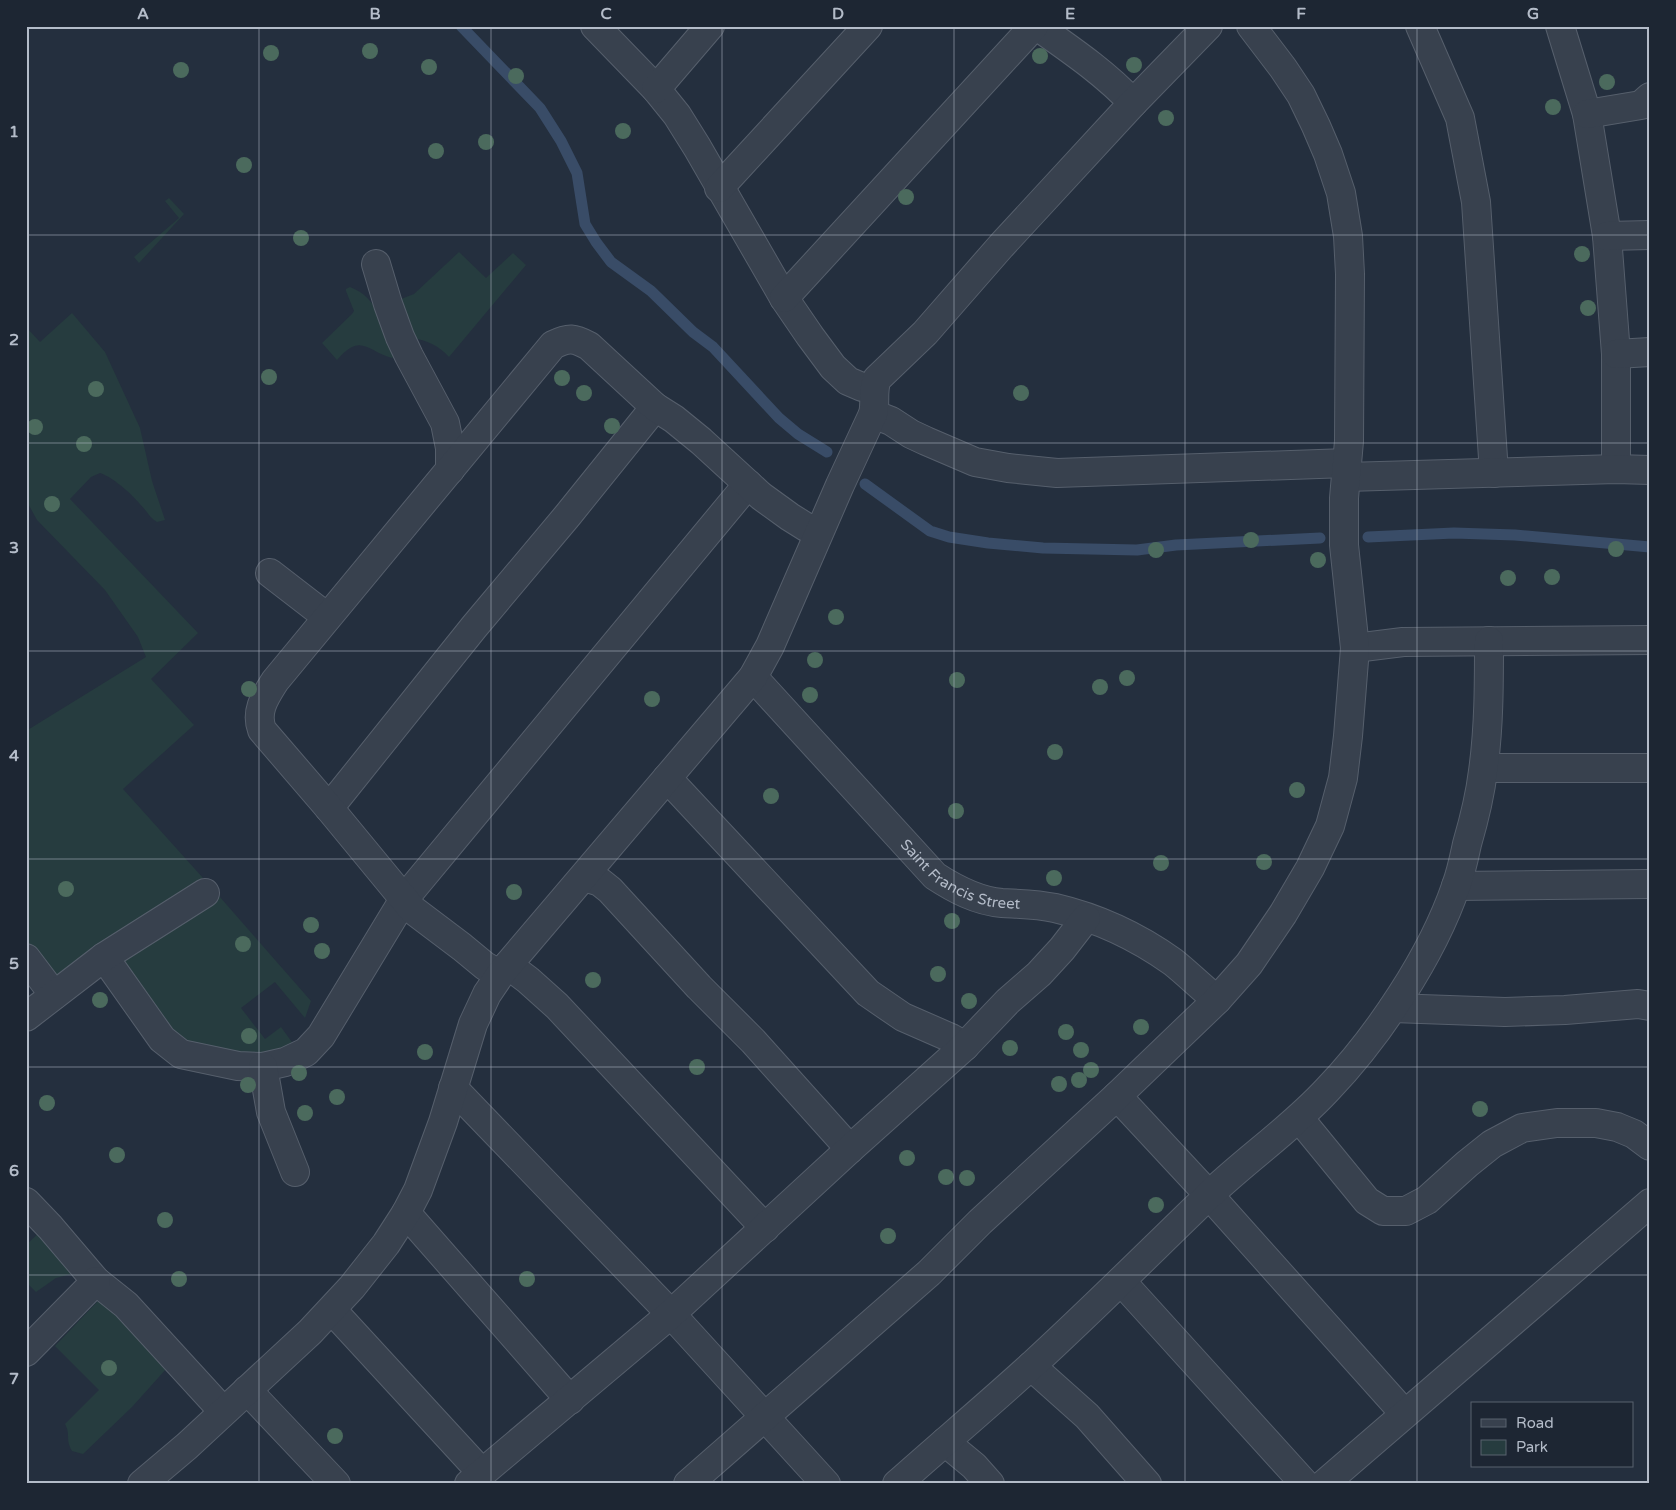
<svg xmlns="http://www.w3.org/2000/svg" width="1676" height="1510" font-family="'Varela Round',sans-serif">
<style>
.green{fill:#263c3f}
.lines{fill:none;stroke-linecap:round;stroke-linejoin:round}
.stream{stroke:#394c67;stroke-width:11}
.minor-casing{stroke:#565f6c;stroke-width:30}
.minor{stroke:#38414e;stroke-width:28}
.tree{fill:#4b6a5d}
.grid{fill:none;stroke:#b4bcc9;stroke-width:1;stroke-opacity:0.55}
.labels{text-anchor:middle;stroke-width:5;stroke-linejoin:round;paint-order:stroke}
.street-label{font-size:15px;fill:#b4bcc9;stroke:#1d2633}
.neatline{fill:none;stroke:#b4bcc9;stroke-width:2}
.grid-label{font-size:16px;text-anchor:middle;font-weight:bold;fill:#b4bcc9}
</style>
<rect width="100%" height="100%" fill="#242f3e"/>
<path class="green" d="M169 198 184 214 139 263 134 257 179 218 165 201Z
M459 252 486 278 513 253 526 265 449 357C438 345 428 341 413 338L399 309 401 299 414 294Z
M350 287C378 297 386 330 397 355L392 358C367 351 361 332 337 360L322 343 352 314 354 311 346 291V289Z
M72 313 105 352 140 428 152 481 165 520 157 522C152 519 150 516 146 511 136 498 115 478 100 473L91 477 70 499 198 633 151 679 194 725 123 789 203 878 91 953 59 980 47 972 26 943V731L146 657 138 637 105 590 37 520 26 500V327L40 342Z
M219 896 311 1001 305 1018 275 982 241 1008 265 1039 281 1027 294 1045 249 1059 186 1044 165 1030 117 960Z
M42 1230 79 1272 56 1278 36 1292 26 1282V1245Z
M99 1300 110 1305 167 1368 132 1407 83 1454 72 1451C65 1439 71 1435 65 1424L99 1390 55 1346Z"/>
<g class="lines">
<path class="stream" d="M461 26 540 108 561 141 577 173 585 224 596 242 611 262 651 291 693 332 713 347 779 418 798 434 827 452
M865 484 930 531 949 537 988 543 1043 548 1137 550 1176 545 1320 538
M1368 537 1454 533 1515 535 1650 547"/>
<defs>
<g id="minor">
<path d="M595 26 656 89 677 115 697 147 784 298 810 336 833 367 848 381 862 387H874"/>
<path d="M1037 26C1071 50 1105 73 1133 103"/>
<path d="M1420 26 1460 118 1476 202 1494 473"/>
<path d="M1560 26 1587 114 1607 236 1616 354V469"/>
<path d="M656 89 710 26"/>
<path d="M1587 114 1641 105 1650 97"/>
<path d="M719 188 868 26"/>
<path d="M1607 236 1650 235"/>
<path d="M376 264 388 304 400 337 409 356 445 423 450 448V470"/>
<path d="M784 298 1034 26"/>
<path d="M1616 354 1650 352"/>
<path d="M873 414 891 421 911 434 926 441 975 462 1008 468 1057 473 1347 463"/>
<path d="M1346 477 1616 469 1650 470"/>
<path d="M270 573 327 617"/>
<path d="M1355 648 1403 642 1650 640"/>
<path id="s1" d="M753 677 935 876C955 889 977 901 1002 903 1020 904 1037 904 1055 908 1098 918 1138 937 1173 962 1188 974 1202 988 1217 1000"/>
<path d="M1484 768H1650"/>
<path d="M667 778 868 993 903 1017 951 1038 965 1046"/>
<path d="M329 808 474 627 568 515 655 407"/>
<path d="M584 877 600 882 610 890 699 987 753 1041 850 1149"/>
<path d="M1456 886 1650 884"/>
<path d="M104 957 162 1039 181 1054 238 1066 263 1067 285 1062 306 1052 321 1036 404 899 748 484"/>
<path d="M26 958 54 995"/>
<path d="M508 965 528 980 557 1006 765 1228"/>
<path d="M502 972 492 970 485 966 462 947 413 910 329 808 262 730C255 711 265 697 275 681L553 345C569 337 574 338 589 346L655 407 674 419 701 441 761 496 790 517 806 527 819 531"/>
<path d="M1393 1008 1505 1012 1565 1010 1638 1004 1650 1006"/>
<path d="M26 1017 104 957 205 893"/>
<path d="M263 1067 271 1112 295 1172"/>
<path d="M453 1088 671 1314 826 1484"/>
<path d="M1117 1096 1209 1195 1404 1413"/>
<path d="M1299 1118 1367 1201 1383 1211H1406L1427 1200 1467 1164 1492 1144 1522 1128 1557 1123H1596L1617 1127 1634 1134 1650 1146"/>
<path d="M26 1202 50 1227 96 1281 126 1305 223 1411"/>
<path d="M406 1213 570 1400"/>
<path d="M1121 1281 1305 1484"/>
<path d="M332 1310 482 1473"/>
<path d="M26 1352 96 1281"/>
<path d="M1031 1366 1087 1416 1147 1484"/>
<path d="M247 1390 336 1484"/>
<path d="M945 1442 974 1466 990 1484"/>
<path d="M142 1484 187 1446 310 1332 352 1287 386 1244 406 1213 418 1190 443 1122 473 1024 487 994 502 972 753 677 770 646 840 485 873 414C876 402 872 391 877 379L925 333 1001 246 1133 103 1208 26"/>
<path d="M469 1484 671 1314 850 1149 965 1046 1008 1001 1039 974 1062 949 1086 918"/>
<path d="M688 1484 929 1273 980 1222 1117 1096 1217 1000 1249 964 1283 914 1310 868 1330 826 1343 778 1348 736 1355 648 1344 545V498L1349 441 1350 274 1348 236 1341 193 1328 154 1316 126 1301 95 1283 68 1251 26"/>
<path d="M897 1484C942 1444 987 1406 1031 1366 1091 1311 1148 1254 1206 1198 1245 1160 1290 1130 1327 1090 1378 1037 1432 956 1456 886 1461 873 1464 858 1467 844 1474 820 1480 796 1483 771 1489 728 1489 684 1489 641"/>
<path d="M1324 1484 1650 1203"/>
</g>
</defs>
<use href="#minor" class="minor-casing"/>
<use href="#minor" class="minor"/>
</g>
<g class="tree">
<circle cx="370" cy="51" r="8"/>
<circle cx="271" cy="53" r="8"/>
<circle cx="1040" cy="56" r="8"/>
<circle cx="1134" cy="65" r="8"/>
<circle cx="429" cy="67" r="8"/>
<circle cx="181" cy="70" r="8"/>
<circle cx="516" cy="76" r="8"/>
<circle cx="1607" cy="82" r="8"/>
<circle cx="1553" cy="107" r="8"/>
<circle cx="1166" cy="118" r="8"/>
<circle cx="623" cy="131" r="8"/>
<circle cx="486" cy="142" r="8"/>
<circle cx="436" cy="151" r="8"/>
<circle cx="244" cy="165" r="8"/>
<circle cx="906" cy="197" r="8"/>
<circle cx="301" cy="238" r="8"/>
<circle cx="1582" cy="254" r="8"/>
<circle cx="1588" cy="308" r="8"/>
<circle cx="269" cy="377" r="8"/>
<circle cx="562" cy="378" r="8"/>
<circle cx="96" cy="389" r="8"/>
<circle cx="584" cy="393" r="8"/>
<circle cx="1021" cy="393" r="8"/>
<circle cx="612" cy="426" r="8"/>
<circle cx="35" cy="427" r="8"/>
<circle cx="84" cy="444" r="8"/>
<circle cx="52" cy="504" r="8"/>
<circle cx="1251" cy="540" r="8"/>
<circle cx="1616" cy="549" r="8"/>
<circle cx="1156" cy="550" r="8"/>
<circle cx="1318" cy="560" r="8"/>
<circle cx="1552" cy="577" r="8"/>
<circle cx="1508" cy="578" r="8"/>
<circle cx="836" cy="617" r="8"/>
<circle cx="815" cy="660" r="8"/>
<circle cx="1127" cy="678" r="8"/>
<circle cx="957" cy="680" r="8"/>
<circle cx="1100" cy="687" r="8"/>
<circle cx="249" cy="689" r="8"/>
<circle cx="810" cy="695" r="8"/>
<circle cx="652" cy="699" r="8"/>
<circle cx="1055" cy="752" r="8"/>
<circle cx="1297" cy="790" r="8"/>
<circle cx="771" cy="796" r="8"/>
<circle cx="956" cy="811" r="8"/>
<circle cx="1264" cy="862" r="8"/>
<circle cx="1161" cy="863" r="8"/>
<circle cx="1054" cy="878" r="8"/>
<circle cx="66" cy="889" r="8"/>
<circle cx="514" cy="892" r="8"/>
<circle cx="952" cy="921" r="8"/>
<circle cx="311" cy="925" r="8"/>
<circle cx="243" cy="944" r="8"/>
<circle cx="322" cy="951" r="8"/>
<circle cx="938" cy="974" r="8"/>
<circle cx="593" cy="980" r="8"/>
<circle cx="100" cy="1000" r="8"/>
<circle cx="969" cy="1001" r="8"/>
<circle cx="1141" cy="1027" r="8"/>
<circle cx="1066" cy="1032" r="8"/>
<circle cx="249" cy="1036" r="8"/>
<circle cx="1010" cy="1048" r="8"/>
<circle cx="1081" cy="1050" r="8"/>
<circle cx="425" cy="1052" r="8"/>
<circle cx="697" cy="1067" r="8"/>
<circle cx="1091" cy="1070" r="8"/>
<circle cx="299" cy="1073" r="8"/>
<circle cx="1079" cy="1080" r="8"/>
<circle cx="1059" cy="1084" r="8"/>
<circle cx="248" cy="1085" r="8"/>
<circle cx="337" cy="1097" r="8"/>
<circle cx="47" cy="1103" r="8"/>
<circle cx="1480" cy="1109" r="8"/>
<circle cx="305" cy="1113" r="8"/>
<circle cx="117" cy="1155" r="8"/>
<circle cx="907" cy="1158" r="8"/>
<circle cx="946" cy="1177" r="8"/>
<circle cx="967" cy="1178" r="8"/>
<circle cx="1156" cy="1205" r="8"/>
<circle cx="165" cy="1220" r="8"/>
<circle cx="888" cy="1236" r="8"/>
<circle cx="179" cy="1279" r="8"/>
<circle cx="527" cy="1279" r="8"/>
<circle cx="109" cy="1368" r="8"/>
<circle cx="335" cy="1436" r="8"/>
</g>
<path class="grid" d="M259 26V1484M491 26V1484M722 26V1484M954 26V1484M1185 26V1484M1417 26V1484M26 235H1650M26 443H1650M26 651H1650M26 859H1650M26 1067H1650M26 1275H1650"/>
<g class="labels">
<g class="street-label">
<text dy="5" stroke="none"><textPath href="#s1" startOffset="292">Saint Francis Street</textPath></text>
</g>
</g>
<rect width="1676" height="1510" fill="none" stroke="#1d2633" stroke-width="55"/>
<rect x="1471" y="1402" width="162" height="65" fill="#1d2633" stroke="#59626f"/>
<rect x="1481" y="1419" width="25" height="8" fill="#38414e" stroke="#59626f"/>
<text x="1516" y="1428" font-size="15" fill="#b4bcc9">Road</text>
<rect x="1481" y="1440" width="25" height="15" fill="#263c3f" stroke="#59626f"/>
<text x="1516" y="1452" font-size="15" fill="#b4bcc9">Park</text>
<rect x="28" y="28" width="1620" height="1454" class="neatline"/>
<g class="grid-label">
<text x="143" y="19">A</text>
<text x="375" y="19">B</text>
<text x="606" y="19">C</text>
<text x="838" y="19">D</text>
<text x="1070" y="19">E</text>
<text x="1301" y="19">F</text>
<text x="1533" y="19">G</text>
<text x="14" y="137">1</text>
<text x="14" y="345">2</text>
<text x="14" y="553">3</text>
<text x="14" y="761">4</text>
<text x="14" y="969">5</text>
<text x="14" y="1176">6</text>
<text x="14" y="1384">7</text>
</g>
</svg>
